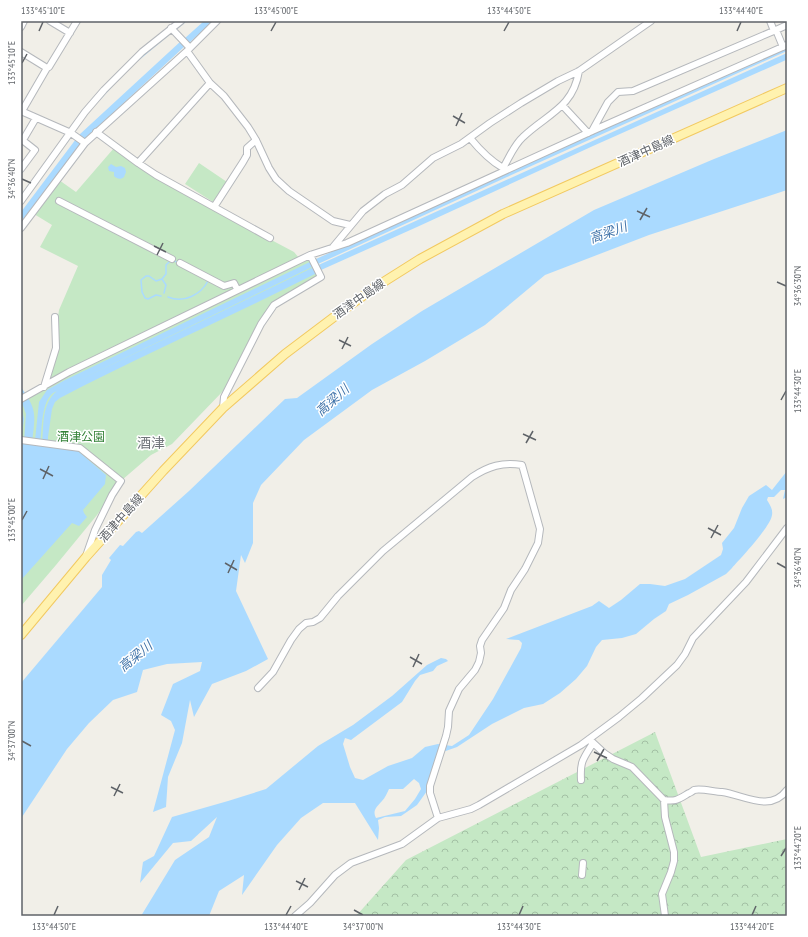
<svg xmlns="http://www.w3.org/2000/svg" width="808" height="937" font-family="'PT Sans Narrow','Noto Sans JP',sans-serif">
<style>
.forest{fill:url(#forest-crowns)}
.green{fill:#c5e8c5}
.water{fill:#aadaff;fill-rule:evenodd}
.lines{fill:none;stroke-linecap:round;stroke-linejoin:round}
.stream{stroke:#aadaff;stroke-width:1.5}
.minor-casing{stroke:#b5b8bc;stroke-width:8}
.major-casing{stroke:#f2c960;stroke-width:10}
.minor{stroke:#fff;stroke-width:6}
.major{stroke:#fff2af;stroke-width:8}
.ticks{fill:none;stroke:#5f6368;stroke-width:1.5}
.labels{text-anchor:middle;stroke-width:3;stroke-linejoin:round;paint-order:stroke}
.street-label{font-size:12px;fill:#5f6368;stroke:#fff}
.park-label{font-size:12px;fill:#348238;stroke:#fff}
.water-label{font-size:13px;font-style:italic;fill:#4174aa;stroke:#fff}
.quarter-label{font-size:14px;fill:#70757a;stroke:#fff}
.neatline{fill:none;stroke:#5f6368;stroke-width:1.5}
.ticks-label{font-size:10px;text-anchor:middle;fill:#5f6368}
</style>
<defs>
<pattern id="forest-crowns" width="20" height="18" patternUnits="userSpaceOnUse"><rect width="20" height="18" fill="#c5e8c5"/><path d="M2 6a3 3 0 1 1 6 0M12 15a3 3 0 1 1 6 0" fill="none" stroke="#a3c0a4"/></pattern>
</defs>
<rect width="100%" height="100%" fill="#f1efe8"/>
<path class="forest" d="M655 732 701 857 787 839V916H356L406 860Z"/>
<path class="green" d="M114 148 219 212 294 252 299 258 49 379 59 310 78 266 40 247 52 225 34 214 59 180 76 192Z
M199 163 227 182 213 202 185 184Z
M309 258 318 276 274 303 225 389 172 444 151 455 122 480 97 515 56 565 21 606V402L67 376Z"/>
<path class="water" d="M204 21H213L189 43 184 39Z
M181 41 185 46 86 138 83 139 79 135Z
M787 45V51L507 177 318 264 53 393C41 402 42 430 40 444L42 445C44 426 41 404 57 391L314 267 787 53 786 60 593 146 417 227 321 270 317 273C232 316 144 354 60 398L55 402 52 409 48 437V442L50 447 78 451 106 475 105 484 83 510 84 513 87 517 79 526 72 523 21 580V404L24 419 21 442H24L26 414 21 400V387C38 411 35 415 32 443L35 440 39 402 47 390 65 380 316 259Z
M787 130V190L649 235 545 275 485 325 425 361 372 390 304 440 261 485 253 503V543L245 563 241 555 236 591 268 659 246 671 212 684 194 717 190 700 182 743 168 777 166 807 153 812 175 730 171 721 161 715 173 684 200 671 202 662 167 664 143 670 137 692 113 700 89 723 67 749 22 817 21 823V683L102 587V575L111 560 109 558 120 545 123 546 136 532 139 531 142 533 189 491 285 399 297 398 372 344 422 311 594 210 714 159Z
M76 139 81 144 23 219 21 217V212Z
M111 164 116 167 121 166 125 168 126 172 124 177C121 180 117 179 114 176V172L109 171 108 167Z
M787 471V497L783 499 785 490H781L774 497H768L767 500C770 505 773 509 772 515 771 526 741 558 732 568L726 574 688 595 669 604 666 611 654 619 636 634 622 638 602 640 596 647 587 666 576 679 560 693 543 704 524 708 492 724 457 747 440 753 430 776 427 791 417 805 401 816 385 817 378 820 379 828 378 840 355 803H323L301 818 277 845 242 895 244 875 219 891 209 916H141L175 860 209 837 217 817 191 841 173 843 140 883 143 862 154 856 172 817 228 801 266 789 318 746 353 725 392 696 427 665 441 658 446 659 448 661 437 666 433 671 420 675 415 681 402 702 351 740 345 738 343 744 350 767 355 778 363 780 388 766 412 758 425 747 438 744 452 746 469 735 493 699 521 648 522 643 519 640 506 639 592 606 599 601 609 608 621 600 640 584H650L665 586 685 579 721 555 723 549 722 543 734 528 742 508 749 496 766 485 772 490ZM414 779 419 783 421 789 415 799 405 811 376 818C372 810 377 807 382 801 385 798 387 793 389 789H403Z"/>
<g class="lines">
<path class="stream" d="M175 30 186 21
M138 60 172 32
M99 100 110 88
M60 151 72 135
M164 293 166 285 162 279 166 274V265L171 260 177 262
M161 296 156 295 148 299 145 298 142 292 141 280 146 276H149L156 281 162 279
M168 297C184 304 201 294 208 281"/>
<defs>
<path id="minor" d="M50 21 70 33
M770 21 774 31
M21 27 24 21
M171 28 190 48
M776 30 787 25
M187 51 210 83 224 96 248 127 256 140 269 168 276 179 289 191 333 221 350 225
M21 52 47 68 49 67 77 21
M563 106 588 133
M21 111 71 133 85 143
M22 111 47 68
M592 131 608 102 618 92 633 91 776 30 783 47
M96 132 138 163 156 175 270 238
M470 138C479 149 489 160 503 168V171
M21 139 35 150 21 169
M23 140 36 118
M138 163 210 83
M503 168C509 158 514 145 523 137 547 114 573 108 579 71
M21 201 85 112 104 90 142 52 181 21
M59 201 172 259
M214 207 243 162 247 155V148L256 140
M21 228 85 143 187 51 217 21
M333 247 363 211 385 194 402 185 433 158 461 144 490 123 521 103 558 81 579 71 651 21
M180 263 224 286 234 283 236 287
M44 387 56 348 55 317
M21 399 69 372 310 255 347 243 592 131 787 45
M223 408 224 397 261 324 274 305 321 277 310 255
M21 440 80 448 121 481 112 495 95 530 86 556
M258 688 273 672 291 640 299 629 306 623 313 622 320 618 338 596 383 551 472 477C489 466 502 462 522 465L540 529 538 543 525 569 511 590 504 608 482 640 480 646 481 653 479 662 475 670 459 689 449 711 448 727 446 736 430 786V793L438 818
M589 739 604 753 613 759 632 767 664 800 665 817 674 852V861L671 872 662 894 665 916
M581 780C580 761 583 759 593 743
M664 800C676 802 679 799 689 793 690 793 694 790 694 790 701 788 715 792 722 792 744 795 770 813 787 790
M582 875 583 863
M295 916 310 903 335 875 351 863 402 844 438 818 471 809 479 805 581 745 619 717 642 698 677 665 685 654 693 638 746 582 787 528"/>
<path id="major" d="M21 635 86 557 163 471 223 408 285 354 338 314 374 288 420 259 503 214 787 88"/>
</defs>
<use href="#minor" class="minor-casing"/>
<use href="#major" class="major-casing"/>
<use href="#minor" class="minor"/>
<use href="#major" class="major"/>
</g>
<path class="ticks" d="M39 31 43 22M271 31 276 22M504 31 509 22M737 31 741 22M22 63 27 54M453 116 465 123M456 126 462 113M22 179 31 183M637 211 650 217M640 220 647 208M154 246 166 252M157 255 163 243M777 282 786 286M339 340 351 346M342 349 348 337M781 400 786 391M523 434 536 440M526 443 533 431M40 469 53 476M43 479 49 466M22 520 27 511M708 528 721 535M711 538 718 525M225 563 237 570M777 563 786 568M228 573 234 560M410 657 422 664M413 667 419 654M22 741 31 746M594 752 607 758M597 761 604 749M111 787 123 793M114 796 120 784M781 856 786 848M296 881 308 887M299 890 305 878M354 910 363 915M54 915 58 906M286 915 291 906M519 915 523 906M752 915 756 906"/>
<g class="labels">
<g class="street-label">
<text transform="translate(646 151) rotate(-24)" y="4">酒津中島線</text>
<text transform="translate(359 299) rotate(-35)" y="4">酒津中島線</text>
<text transform="translate(121 518) rotate(-48)" y="4">酒津中島線</text>
</g>
<g class="park-label">
<text x="81" y="441">酒津公園</text>
</g>
<g class="water-label">
<text transform="translate(608 232) rotate(-20)" y="5">高梁川</text>
<text transform="translate(332 400) rotate(-42)" y="5">高梁川</text>
<text transform="translate(135 656) rotate(-40)" y="5">高梁川</text>
</g>
<g class="quarter-label">
<text x="151" y="448">酒津</text>
</g>
</g>
<rect width="808" height="937" fill="none" stroke="#ffffff" stroke-width="44"/>
<rect x="22" y="22" width="764" height="893" class="neatline"/>
<g class="ticks-label">
<text x="43" y="14">133°45'10"E</text>
<text x="276" y="14">133°45'00"E</text>
<text x="509" y="14">133°44'50"E</text>
<text x="741" y="14">133°44'40"E</text>
<text transform="translate(11 63) rotate(-90)" y="4">133°45'10"E</text>
<text transform="translate(11 179) rotate(-90)" y="4">34°36'40"N</text>
<text transform="translate(797 286) rotate(-90)" y="4">34°36'30"N</text>
<text transform="translate(797 391) rotate(-90)" y="4">133°44'30"E</text>
<text transform="translate(11 520) rotate(-90)" y="4">133°45'00"E</text>
<text transform="translate(797 568) rotate(-90)" y="4">34°36'40"N</text>
<text transform="translate(11 741) rotate(-90)" y="4">34°37'00"N</text>
<text transform="translate(797 848) rotate(-90)" y="4">133°44'20"E</text>
<text x="54" y="930">133°44'50"E</text>
<text x="286" y="930">133°44'40"E</text>
<text x="363" y="930">34°37'00"N</text>
<text x="519" y="930">133°44'30"E</text>
<text x="752" y="930">133°44'20"E</text>
</g>
</svg>
